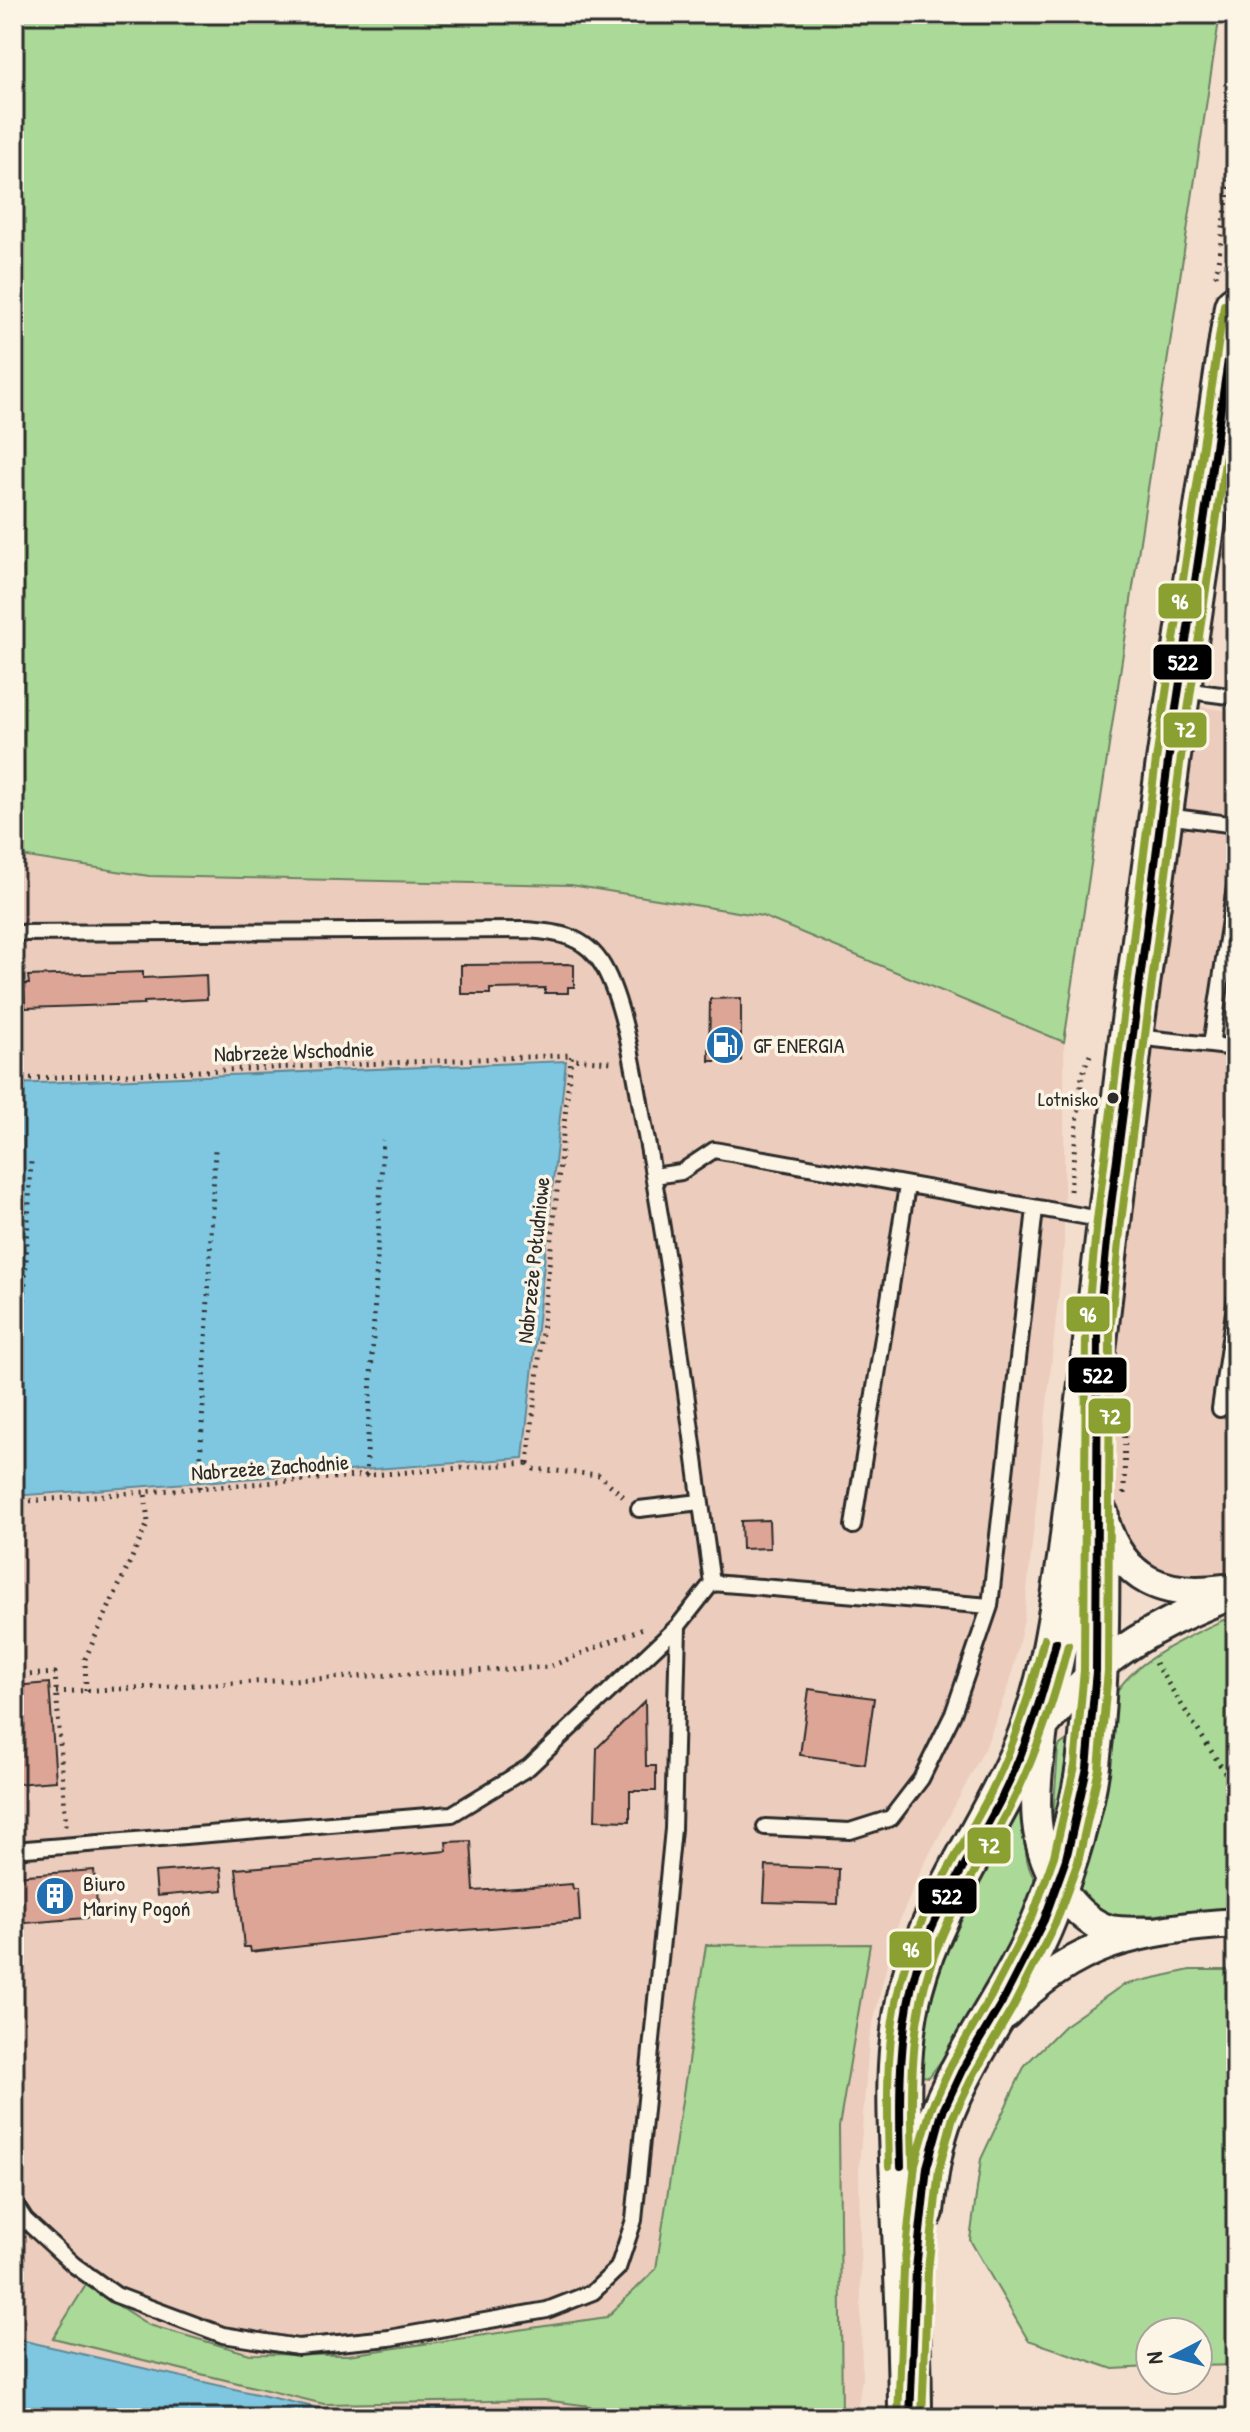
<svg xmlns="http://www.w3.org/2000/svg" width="1250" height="2432" font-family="'Patrick Hand',sans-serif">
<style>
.built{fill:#ecccbc}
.green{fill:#abd998;stroke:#6b8262;stroke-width:2}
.water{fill:#7fc7e0;stroke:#5d8998;stroke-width:2}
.building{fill:#dda596;stroke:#2b2b2b;stroke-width:2}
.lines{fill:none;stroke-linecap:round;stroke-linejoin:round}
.lane-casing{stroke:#2b2b2b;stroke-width:20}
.street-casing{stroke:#2b2b2b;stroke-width:34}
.secondary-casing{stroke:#2b2b2b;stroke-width:48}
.path{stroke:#2b2b2b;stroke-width:5;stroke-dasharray:2 6;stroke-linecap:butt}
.lane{stroke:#fcf5e5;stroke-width:14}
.street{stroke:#fcf5e5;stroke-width:28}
.secondary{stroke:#fcf5e5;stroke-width:42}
.bus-1-casing{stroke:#fcf5e5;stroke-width:14}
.bus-2-casing{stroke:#fcf5e5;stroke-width:14}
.bus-3-casing{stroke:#fcf5e5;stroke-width:14}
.bus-1{stroke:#000;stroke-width:8}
.bus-2{stroke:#8aa030;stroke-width:8}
.bus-3{stroke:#8aa030;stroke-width:8}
.bus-dot{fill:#2b2b2b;stroke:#fcf5e5;stroke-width:3}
.labels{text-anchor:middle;stroke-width:7;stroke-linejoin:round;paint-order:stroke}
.bus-label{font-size:20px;fill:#2b2b2b;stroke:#fcf5e5;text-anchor:end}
.poi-label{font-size:22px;fill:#2b2b2b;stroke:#fcf5e5;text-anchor:start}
.street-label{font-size:22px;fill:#2b2b2b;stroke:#fcf5e5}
.line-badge{stroke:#fcf5e5;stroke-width:3}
.badge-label{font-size:22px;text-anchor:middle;font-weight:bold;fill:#fff}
</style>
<rect width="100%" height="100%" fill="#f3ddcd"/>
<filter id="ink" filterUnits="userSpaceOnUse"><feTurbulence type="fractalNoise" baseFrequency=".0125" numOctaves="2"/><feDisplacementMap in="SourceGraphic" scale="16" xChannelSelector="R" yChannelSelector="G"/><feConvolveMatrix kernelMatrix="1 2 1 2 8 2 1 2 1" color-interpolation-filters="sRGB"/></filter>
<g filter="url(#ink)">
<path class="built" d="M1196 706 1236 712V1579L1181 1585 1143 1568 1108 1508V1450L1115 1261Z
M14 855 149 876 571 885 762 916 1064 1042V1243L1024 1619 1011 1678 986 1746 921 1870 894 1934 869 2040 859 2167 862 2378 856 2418H582L580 2414 542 2408 322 2409 25 2341 14 2334V1497L523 1458 565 1061 14 1084Z"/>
<path class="green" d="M14 14H1220L1064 1042 762 916 571 885 149 876 14 855Z
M1236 1614V1907C1205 1909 1135 1921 1108 1913 1094 1909 1087 1899 1080 1888L1104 1798 1113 1698C1133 1658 1197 1633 1236 1614Z
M1067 1740 1072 1742 1069 1787 1052 1833 1058 1750 1060 1745Z
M1014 1809H1020L1024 1813C1027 1840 1021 1863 1039 1886L1022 1926 956 2041 929 2077 922 2076 917 2069 926 2018 952 1931Z
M870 1944 839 2127 842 2413 707 2418H595L590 2406 544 2400 324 2404 53 2338 86 2285 149 2325 250 2354 348 2355 607 2317 656 2269 706 1945Z
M1190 1970H1236V2365L1198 2366V2332H1150V2367L1113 2369 1028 2340 970 2240 981 2159 1025 2065 1064 2026 1123 1985Z"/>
<path class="water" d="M566 1061 523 1458 14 1496V1084Z
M14 2334 25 2341 322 2409 542 2408 581 2414 582 2418H14Z
M1234 2397 1236 2418H902L1230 2410Z"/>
<path class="building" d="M568 964 574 965V987H568V993H545V988L490 989V994H461V965Z
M143 972V978L206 975 207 999 144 1002V1004L25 1008 24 984H29L28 976Z
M741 998V1061H709L710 999Z
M769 1520 770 1548 742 1549 741 1521Z
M49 1683 56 1781 14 1784V1686Z
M809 1689 874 1698 865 1764 800 1755Z
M645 1701 646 1766H656V1791H630V1821L595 1820 597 1748Z
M471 1841 474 1891 572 1884 573 1889H578L580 1921 402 1935 251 1952 250 1947H244L236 1869 447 1851 446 1842Z
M766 1866 839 1869 838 1904 764 1902Z
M221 1867 223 1890 157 1896 155 1872Z
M94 1870 98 1917 14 1924V1876Z"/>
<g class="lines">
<defs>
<path id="lane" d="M1183 690 1236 697
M1166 816 1236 825
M1236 880 1211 1045 1236 1048
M14 933 525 930C557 932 585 935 603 966 625 1004 636 1080 644 1125 673 1276 690 1430 712 1583L678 1626 529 1767 452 1814 14 1850
M1136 1037 1211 1045
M654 1176 681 1172 714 1150 1105 1220
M1220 1409 1236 1298
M639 1509 700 1502
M853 1526 907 1186
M712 1583 990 1606 1035 1209
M765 1827 850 1831 891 1818 921 1779 953 1714 990 1606
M14 2203 25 2220 74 2265 116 2295 223 2335 298 2347 389 2338 547 2310 593 2292 618 2268 634 2220 673 1829 678 1626"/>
<path id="street" d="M1104 1521C1123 1581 1164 1597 1223 1589
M1043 1729C1035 1792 1026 1843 1066 1897 1077 1911 1092 1925 1110 1930 1124 1933 1140 1931 1154 1932
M1039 1732C1060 1707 1082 1680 1109 1660 1147 1630 1191 1611 1236 1593
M1006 2014C1073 1942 1142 1929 1236 1923"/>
<path id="secondary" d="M922 2211C926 2177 930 2142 943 2111 971 2043 1018 1985 1045 1917 1064 1869 1081 1816 1088 1765 1098 1683 1098 1599 1097 1516
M910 2418C910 2339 905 2260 902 2181 899 2118 895 2051 911 1988 934 1900 993 1825 1027 1742 1052 1682 1060 1616 1070 1553L1131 1037 1168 762 1236 307"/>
</defs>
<use href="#lane" class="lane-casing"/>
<use href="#street" class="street-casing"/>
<use href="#secondary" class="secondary-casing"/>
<path class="path" d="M1216 276 1236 139
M14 1079 572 1055 571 1059 612 1062
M1070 1191 1082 1076 1090 1055
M528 1463 571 1059
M528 1463 534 1469 599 1475 624 1497
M366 1476 383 1140
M199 1488 215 1150
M1124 1494 1125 1420
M14 1500 31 1161
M14 1502 528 1463
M1155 1663 1236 1790
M14 1676 55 1673 66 1826
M86 1691 85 1659 148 1523 145 1492
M56 1692 549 1667 643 1628"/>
<use href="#lane" class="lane"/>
<use href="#street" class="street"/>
<use href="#secondary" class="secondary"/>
<defs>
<path id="bus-1" d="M901 2166C899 2099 898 2031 917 1966 936 1906 974 1853 1002 1797 1026 1748 1043 1695 1056 1642
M910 2418 916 2269 927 2167 942 2113 963 2068 1002 2002 1044 1920 1066 1859 1087 1768 1096 1671 1098 1331 1109 1221 1168 762 1236 307"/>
<path id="bus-2" d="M913 2166C911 2099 909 2031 930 1967 949 1909 984 1859 1011 1805 1037 1754 1054 1700 1068 1645
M922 2418 928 2270 939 2169 953 2117 974 2074 1013 2007 1055 1924 1078 1862 1099 1769 1108 1671 1110 1332 1121 1222 1180 764 1236 388"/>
<path id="bus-3" d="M889 2166C887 2098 885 2028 906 1962 925 1902 962 1849 990 1794 1015 1744 1031 1692 1044 1639
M898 2418 904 2269 915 2164 931 2109 952 2063 991 1996 1033 1915 1054 1856 1075 1766 1084 1670 1086 1331 1097 1220 1156 760 1224 305"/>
</defs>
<use href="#bus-1" class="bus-1-casing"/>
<use href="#bus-2" class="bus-2-casing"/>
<use href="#bus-3" class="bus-3-casing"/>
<use href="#bus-1" class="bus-1"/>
<use href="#bus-2" class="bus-2"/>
<use href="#bus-3" class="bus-3"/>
</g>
</g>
<defs>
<symbol id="fuel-disc" viewBox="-11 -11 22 22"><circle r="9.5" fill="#1f6fb2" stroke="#fcf5e5"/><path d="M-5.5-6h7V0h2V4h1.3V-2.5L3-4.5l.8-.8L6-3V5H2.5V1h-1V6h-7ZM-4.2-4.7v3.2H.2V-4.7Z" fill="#fff"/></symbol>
<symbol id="building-disc" viewBox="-11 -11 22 22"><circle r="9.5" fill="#1f6fb2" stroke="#fcf5e5"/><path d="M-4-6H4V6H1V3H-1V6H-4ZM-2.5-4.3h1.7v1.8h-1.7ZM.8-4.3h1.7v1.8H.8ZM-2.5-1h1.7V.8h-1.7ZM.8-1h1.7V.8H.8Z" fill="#fff"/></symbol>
</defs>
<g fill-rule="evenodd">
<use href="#fuel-disc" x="703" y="1023" width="44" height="44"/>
<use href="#building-disc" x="33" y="1874" width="44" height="44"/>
</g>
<circle class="bus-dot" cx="1113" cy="1098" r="7"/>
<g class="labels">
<g class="bus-label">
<text x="1098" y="1106">Lotnisko</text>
</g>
<g class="poi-label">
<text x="753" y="1053">GF ENERGIA</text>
<text x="83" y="1891">Biuro<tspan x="83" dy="25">Mariny Pogoń</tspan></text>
</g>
<g class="street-label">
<text transform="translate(294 1051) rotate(-2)" y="8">Nabrzeże Wschodnie</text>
<text transform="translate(533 1260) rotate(-84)" y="8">Nabrzeże Południowe</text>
<text transform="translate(270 1467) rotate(-4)" y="8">Nabrzeże Zachodnie</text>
</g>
</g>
<g class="line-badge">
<rect x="1157" y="582" width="46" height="38" rx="8" fill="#8aa030"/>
<rect x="1152" y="643" width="61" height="38" rx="8" fill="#000"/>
<rect x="1162" y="711" width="46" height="38" rx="8" fill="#8aa030"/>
<rect x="1065" y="1295" width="46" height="38" rx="8" fill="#8aa030"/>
<rect x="1067" y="1356" width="61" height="38" rx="8" fill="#000"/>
<rect x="1087" y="1397" width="45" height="38" rx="8" fill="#8aa030"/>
<rect x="966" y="1826" width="46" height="39" rx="8" fill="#8aa030"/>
<rect x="917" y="1877" width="61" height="38" rx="8" fill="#000"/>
<rect x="888" y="1930" width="45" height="39" rx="8" fill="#8aa030"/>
</g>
<g class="badge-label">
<text x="1180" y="609">96</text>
<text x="1183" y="670">522</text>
<text x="1185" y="737">72</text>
<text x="1088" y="1322">96</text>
<text x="1098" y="1383">522</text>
<text x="1110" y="1424">72</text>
<text x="989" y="1853">72</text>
<text x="947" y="1904">522</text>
<text x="911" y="1957">96</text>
</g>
<rect width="1250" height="2432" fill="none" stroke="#fcf5e5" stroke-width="48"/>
<rect x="24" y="24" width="1202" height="2384" fill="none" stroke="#2b2b2b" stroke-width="3" filter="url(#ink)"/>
<g transform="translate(1174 2356) rotate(264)"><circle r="38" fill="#fcf5e5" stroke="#a8a49b" stroke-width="2"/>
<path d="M0-6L14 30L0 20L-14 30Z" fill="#1f6fb2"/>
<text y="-12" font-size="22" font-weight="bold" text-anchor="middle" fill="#2b2b2b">N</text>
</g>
</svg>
